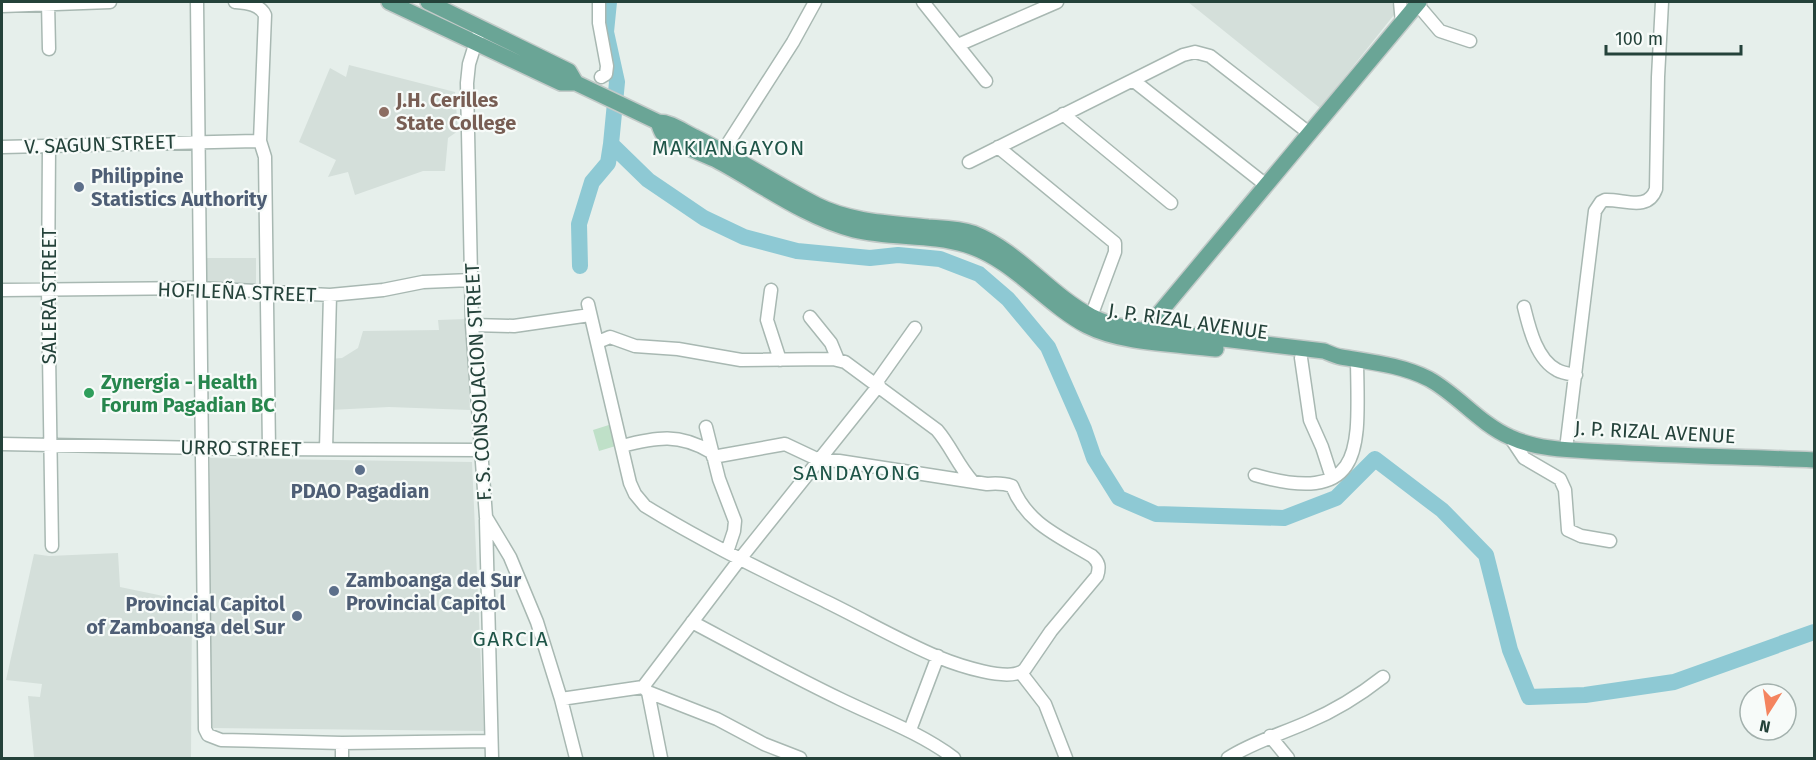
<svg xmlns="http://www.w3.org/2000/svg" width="1816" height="760" font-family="'Fira Sans',sans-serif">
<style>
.built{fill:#d4dfda}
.green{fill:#bfe0c8}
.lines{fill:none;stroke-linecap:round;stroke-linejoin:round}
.river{stroke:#8ec9d4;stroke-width:16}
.minor-casing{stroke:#a8b8b2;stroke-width:15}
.major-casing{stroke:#c2cac8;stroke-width:18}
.minor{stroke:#fff;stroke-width:12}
.major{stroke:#6aa596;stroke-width:15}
.education-dot{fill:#8d6e63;stroke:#f7fbf9;stroke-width:2}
.service-dot{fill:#5c6f8a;stroke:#f7fbf9;stroke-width:2}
.leisure-dot{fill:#2e9e5b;stroke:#f7fbf9;stroke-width:2}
.labels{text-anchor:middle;stroke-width:4.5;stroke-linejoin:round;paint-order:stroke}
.education-label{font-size:20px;font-weight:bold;fill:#785e54;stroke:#f7fbf9;text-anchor:start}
.street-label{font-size:20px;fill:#24423a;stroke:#f7fbf9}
.service-label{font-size:20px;font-weight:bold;fill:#4e5e75;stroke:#f7fbf9;text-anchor:start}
.leisure-label{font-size:20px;font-weight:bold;fill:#27864d;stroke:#f7fbf9;text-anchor:start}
.neighbourhood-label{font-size:21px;letter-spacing:1.5px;fill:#1f5548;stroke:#f7fbf9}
</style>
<rect width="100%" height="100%" fill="#e6efeb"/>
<path class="built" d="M1188 2H1391L1397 11 1320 108Z
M349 65 455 92 458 131 448 138 445 171H423L355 195 348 172 328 177 336 160 299 142 330 68 346 77Z
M205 258H256V286L205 285Z
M466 319 470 410 389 407 330 410 329 359 342 358 358 348 363 331 439 330 438 320Z
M210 458 472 462 484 731 210 728Z
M118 553 120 587 192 602 191 758 34 757 28 696 40 697 42 684 6 680 34 554 49 556Z"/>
<path class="green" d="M612 424 619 445 599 451 593 430Z"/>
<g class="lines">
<path class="river" d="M611 144 648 180 704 218 744 237 797 251 870 258 898 255 940 259 979 274 1008 299 1048 347 1084 429 1094 458 1119 498 1156 514 1284 518 1336 498 1375 459 1442 510 1486 555 1510 650 1529 697 1585 695 1674 682 1814 632
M580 266 579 224 592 182 608 163 611 144 617 82 606 32 609 2"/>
<defs>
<path id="minor" d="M48 2 49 49
M197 2 205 729 208 735 221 740 342 743 491 741
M235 2C246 3 260 4 265 15L260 141 265 157 269 449
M599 2V23L607 66 606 74 601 77
M923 2 986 81
M1400 2 1402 23
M1417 4 1440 31 1470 41
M2 6 110 2
M478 35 469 64 467 83 472 325 486 517 510 557 537 622 561 699 576 758
M958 45 1057 2
M1134 81 1266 185
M1063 114 1171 203
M2 147 260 141
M49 147 48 290 52 546
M998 147 1115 243V252L1089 322
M718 159 793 42 815 2
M969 162 1183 55 1195 52 1210 56 1309 133
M2 290 199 288 330 295 383 290 423 282 471 280
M771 290 767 320 780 360
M588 304 630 483 635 494 645 506C703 542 766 572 827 602 864 620 900 641 938 657 955 664 1011 684 1025 669L1051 631 1097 576C1100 567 1099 562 1092 556 1059 536 1027 524 1012 486 1003 483 997 483 987 484L839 461 819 460 785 444 713 457
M1524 307C1529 327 1536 359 1557 370 1562 373 1570 374 1576 375
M810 317 831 343 838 360
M472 325 514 326 590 315
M598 342 610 337 635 346 678 349 741 360 833 359 845 362 937 430C951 446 958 466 973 482
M1301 358 1310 420 1322 447 1332 478
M876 383 915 328
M706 427 719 479 735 521 734 531 727 552
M1510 437 1524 458 1560 479 1565 490 1568 530 1581 536 1610 541
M2 444 259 449 481 450
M622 446C657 437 679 433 711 452
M326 449 330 295
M1566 449 1595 211 1601 202 1605 200C1624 199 1648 212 1656 189L1658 77 1662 2
M1255 475C1368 507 1358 445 1357 360
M486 520 492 758
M692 622C741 648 790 675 840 699 879 718 919 732 954 758
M1021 673 1045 704 1066 758
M643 687 648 692 717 719 764 744 800 758
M648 692 661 758
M561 699 643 687 740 559 879 385
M910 730 938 656
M1270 736 1288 758
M342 758V743
M1228 758C1253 742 1281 734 1308 722 1334 711 1360 695 1383 677"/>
<path id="major" d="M389 2 561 83H576L658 122C672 122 682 131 695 137 737 158 776 184 817 205 851 222 891 223 928 227 943 228 959 228 973 233 1019 251 1048 293 1091 316 1120 331 1157 331 1189 335 1234 340 1279 346 1324 351 1329 353 1335 356 1341 357 1370 362 1402 365 1429 379 1458 395 1480 424 1510 437 1540 451 1577 450 1609 452 1678 456 1746 457 1814 460
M428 2 569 71 576 83
M658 122C659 125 661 132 663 134 671 142 705 155 716 160 761 184 804 217 854 230 891 239 930 234 966 245 1014 260 1044 303 1087 326 1122 344 1176 344 1216 349
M1141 335 1419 2"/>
</defs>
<use href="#minor" class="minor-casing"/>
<use href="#major" class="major-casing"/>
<use href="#minor" class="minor"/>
<use href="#major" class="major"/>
</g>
<circle class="education-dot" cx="384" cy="112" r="6"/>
<g class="service-dot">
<circle cx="79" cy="187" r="6"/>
<circle cx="360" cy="470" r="6"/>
<circle cx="334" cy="591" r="6"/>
<circle cx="297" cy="616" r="6"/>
</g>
<circle class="leisure-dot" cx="89" cy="393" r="6"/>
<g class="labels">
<g class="education-label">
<text x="396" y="107">J.H. Cerilles<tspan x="396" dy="23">State College</tspan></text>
</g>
<g class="street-label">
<text transform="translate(100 144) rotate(-2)" y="7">V. SAGUN STREET</text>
<text transform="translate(237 292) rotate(2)" y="7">HOFILEÑA STREET</text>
<text transform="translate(49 296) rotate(-90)" y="7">SALERA STREET</text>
<text transform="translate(1188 321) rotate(8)" y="7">J. P. RIZAL AVENUE</text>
<text transform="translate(478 382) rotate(-93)" y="7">F. S. CONSOLACION STREET</text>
<text transform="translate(1655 432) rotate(3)" y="7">J. P. RIZAL AVENUE</text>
<text transform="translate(241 448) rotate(1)" y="7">URRO STREET</text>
</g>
<g class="service-label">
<text x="91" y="183">Philippine<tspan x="91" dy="23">Statistics Authority</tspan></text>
<text x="360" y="498" text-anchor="middle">PDAO Pagadian</text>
<text x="346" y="587">Zamboanga del Sur<tspan x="346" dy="23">Provincial Capitol</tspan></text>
<text x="285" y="611" text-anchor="end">Provincial Capitol<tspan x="285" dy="23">of Zamboanga del Sur</tspan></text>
</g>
<g class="leisure-label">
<text x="101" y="389">Zynergia - Health<tspan x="101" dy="23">Forum Pagadian BC</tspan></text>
</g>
<g class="neighbourhood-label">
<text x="729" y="155">MAKIANGAYON</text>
<text x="857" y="480">SANDAYONG</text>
<text x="511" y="646">GARCIA</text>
</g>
</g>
<rect width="1816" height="760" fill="none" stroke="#24423a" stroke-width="6"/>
<g transform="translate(1768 712) rotate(192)"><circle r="28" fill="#f7fbf9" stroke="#a3b1ad" stroke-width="1.5"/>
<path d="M0-4.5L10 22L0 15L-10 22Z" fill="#f4845f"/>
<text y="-9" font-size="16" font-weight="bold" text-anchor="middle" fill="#24423a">N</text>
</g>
<path d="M1606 45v9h135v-9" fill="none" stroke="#24423a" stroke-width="3"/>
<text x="1615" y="45" font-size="18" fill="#24423a" stroke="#f7fbf9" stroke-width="4.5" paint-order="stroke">100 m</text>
</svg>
